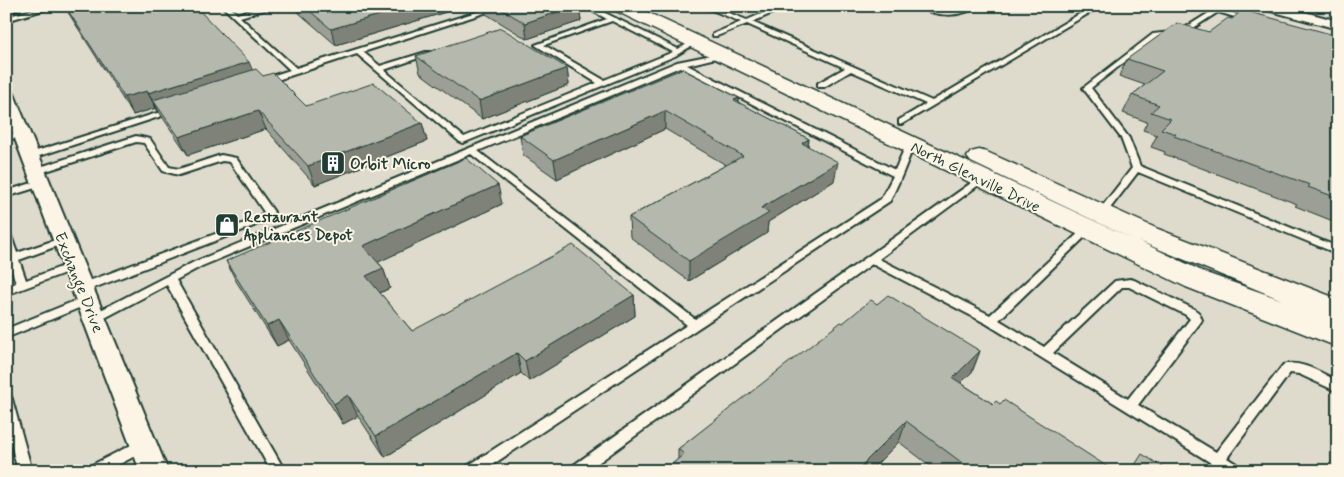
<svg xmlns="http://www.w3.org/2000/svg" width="1344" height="477" font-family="Mynerve,sans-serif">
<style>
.built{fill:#dedbcc}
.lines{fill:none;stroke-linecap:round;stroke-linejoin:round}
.lane-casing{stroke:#1f3d34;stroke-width:4}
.street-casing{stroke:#1f3d34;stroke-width:4}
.secondary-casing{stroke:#1f3d34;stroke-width:3}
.lane{fill:#fcf5e5;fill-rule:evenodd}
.street{fill:#fcf5e5;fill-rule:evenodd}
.secondary{fill:#fcf5e5;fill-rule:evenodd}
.wall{fill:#9c9f95;stroke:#1f3d34}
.shaded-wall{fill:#7f8279;stroke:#1f3d34}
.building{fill:#b5b9ad;stroke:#1f3d34}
.labels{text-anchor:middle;stroke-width:4;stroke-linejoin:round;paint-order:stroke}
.poi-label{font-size:16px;font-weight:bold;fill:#1f3d34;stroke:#fcf5e5;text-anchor:start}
.street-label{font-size:16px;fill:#1f3d34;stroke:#fcf5e5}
</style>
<rect width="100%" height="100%" fill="#efeada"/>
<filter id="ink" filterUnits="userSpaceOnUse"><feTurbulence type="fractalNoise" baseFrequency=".02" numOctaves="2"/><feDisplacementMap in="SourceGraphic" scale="10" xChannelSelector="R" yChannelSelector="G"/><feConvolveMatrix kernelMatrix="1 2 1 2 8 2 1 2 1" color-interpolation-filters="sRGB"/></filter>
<g filter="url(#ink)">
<path class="built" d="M6 6H1338V471H6Z"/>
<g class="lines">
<defs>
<path id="lane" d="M17 6 20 7V9L6 13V9Z
M46 6H57L6 21V17Z
M222 6H229L237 14 266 6H277L240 17 296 68 496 6H506L363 52 380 66 426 52H430V54L384 70 464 137 597 83 535 45 607 19 583 6H591L678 49 693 41 698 42 675 56 463 143 460 142 357 54 268 83H262V79L290 70ZM612 21 673 52 604 80 544 45Z
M702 6H711L747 20 780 6H789L752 22 932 101 1093 6H1101L902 124H899V120L926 104 851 71 824 87H818V83L845 68 747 24 717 36H713V34L741 22Z
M917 6C928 6 938 12 950 11 960 11 968 6 978 6 960 18 935 17 917 6Z
M1221 6H1231L1223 10 1251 19 1248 21 1218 12 1184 34 1157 37 1091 88 1129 138 1140 166 1338 247V254L1138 172 1105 215 1102 216 1097 213 1132 168 1121 138 1083 88 1153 34 1180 31 1215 9Z
M1325 6 1338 7V11L1326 7Z
M722 53 726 55 724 56 687 65 895 170 906 145 907 143H913L914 145 902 175 890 201 483 471H464L466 467 687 325 471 154 202 266 176 280 285 471H271L167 285 99 321H91L89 318 91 315 194 262 677 62ZM680 67 893 176 881 199 695 319 478 151Z
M170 109H176L177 111 33 158H27L26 156 27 154Z
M22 132H25V136L6 140V135Z
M136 136 150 139 169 167 179 169 221 155 236 158 274 212 264 222 86 291H78L77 288 78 285 258 218 264 212 230 162 222 161 179 175 163 171 144 143 136 142 40 173 37 174 33 171 34 169Z
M981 176 984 177 986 179 984 181 879 259 990 315 1084 228H1090L1092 230 1090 232 999 320 1044 347 1115 281 1130 279 1134 280 1194 309 1199 313 1202 320 1200 323 1138 405 1216 452 1283 365C1301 359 1322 374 1338 381V392L1299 374 1290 373 1227 458 1241 467 1243 471H1224L987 324 872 264 587 471H569L571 467ZM1122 287H1129L1186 315 1190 319 1128 399 1053 353Z
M42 180 45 181 47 183 45 185 6 197V191Z
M6 233 11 236 17 253 64 237 69 240 68 242 19 260 26 280 74 262 79 266 78 268 6 295V287L16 283 6 252Z
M87 296 91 297 92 300 91 303 6 338V329Z
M6 394 10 395 12 399 32 471H18L6 425Z
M143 439 148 441 150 445 148 449 107 471H86L88 467Z"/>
<path id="street" d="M1261 6H1282L1338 21V29L1263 9Z
M6 89 11 91 14 94 168 471H140L6 115Z"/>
<path id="secondary" d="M612 6H634L1135 240 971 162 967 157 971 152 979 150 987 152 1158 229 1338 299V347L1186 287 614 10ZM1139 241 1282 300 1206 273Z"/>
</defs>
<use href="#lane" class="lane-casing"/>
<use href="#street" class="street-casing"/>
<use href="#secondary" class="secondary-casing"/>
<use href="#lane" class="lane"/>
<use href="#street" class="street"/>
<use href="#secondary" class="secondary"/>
</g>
<path class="wall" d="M64 6H195L252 70 263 76 306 106 422 123 427 141 315 185 266 129 188 155 163 118 158 110H157L156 108 133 115Z
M291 6H466L336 45Z
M472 6H579L581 21 527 39 486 14 485 8 478 10Z
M1209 32 1338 36V223L1295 206 1297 204 1164 154 1165 152 1151 147 1157 135 1143 130 1147 122 1123 113 1132 95 1145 85 1119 76 1127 59Z
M416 56 567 68 569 85 482 119 420 73Z
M739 98V103L809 139 808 146 834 181 768 222 767 233 689 281 630 237 629 217 726 165 665 129 557 179 523 155 520 136Z
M502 204 378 262 383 268 390 288 380 293 412 331 634 295 635 316 529 381 521 373 385 457 358 416 343 424 289 340 277 346 236 281 226 261Z
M877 304 980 351 972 372 961 383 993 404 1114 471H937L899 442 870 471H665L678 459V449L843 323Z"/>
<path class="shaded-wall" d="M410 6H466L336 45 331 29Z
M477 6H484L485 8 478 10Z
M575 6H579L581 21 527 39 525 23Z
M249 62 256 79 153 100 158 110H157L148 93Z
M567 68 569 85 482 119 479 101Z
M147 91 156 108 133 115 124 97Z
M739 98 738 116 734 100Z
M258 111 266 129 188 155 179 137Z
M665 111V129L557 179 554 160Z
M422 123 427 141 315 185 308 166Z
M809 139 806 158 802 143Z
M838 162 834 181 768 222 767 233 689 281V261L761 208Z
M498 185 502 204 370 266 363 246Z
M383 268 390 288 373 296 366 276Z
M634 295 635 316 529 381 525 361Z
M279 320 289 340 277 346 267 326Z
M980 351 972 372 946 398 953 378Z
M517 353 521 373 385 457 376 436Z
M348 395 358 416 343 424 334 404Z
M906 421 899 442 870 471H860L861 466Z"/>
<path class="building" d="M65 6H195L249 62 148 93 147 91 124 97Z
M304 6H410L331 29Z
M496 6H575L525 23Z
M1242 10 1338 36V198L1308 187 1310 185 1174 136 1176 134 1161 129 1171 119 1151 112 1159 105 1132 95 1163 71 1127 59 1177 23 1209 32 1228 18 1232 19Z
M501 28 567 68 479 101 416 56Z
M256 69 263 76 273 73 306 106 374 83 422 123 308 166 258 111 179 137 153 100Z
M682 69 739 98 734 100 809 139 802 143 838 162 761 208 769 213 689 261 629 217 743 156 665 111 554 160 520 136Z
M466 158 498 185 363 246 383 268 366 276 412 331 573 245 634 295 525 361 517 353 376 436 348 395 334 404 279 320 267 326 226 261Z
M888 295 980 351 953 378 993 404 996 401 1000 404 1004 400 1114 471H973L906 421 861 466 867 471H665V470L684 454 678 449 841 322 843 323 871 300 877 304Z
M1142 454 1169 471H1131Z"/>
</g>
<defs>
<symbol id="building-square" viewBox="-11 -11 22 22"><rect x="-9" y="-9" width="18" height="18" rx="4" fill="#1f3d34" stroke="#fcf5e5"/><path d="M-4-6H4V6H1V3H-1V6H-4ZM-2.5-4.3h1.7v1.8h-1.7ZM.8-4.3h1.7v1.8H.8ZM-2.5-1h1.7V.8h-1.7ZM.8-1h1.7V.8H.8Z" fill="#fff"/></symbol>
<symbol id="shop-square" viewBox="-11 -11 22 22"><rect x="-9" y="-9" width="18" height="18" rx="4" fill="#1f3d34" stroke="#fcf5e5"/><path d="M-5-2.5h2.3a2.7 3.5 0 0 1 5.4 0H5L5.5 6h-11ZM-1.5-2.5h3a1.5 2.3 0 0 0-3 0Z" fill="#fff"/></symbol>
</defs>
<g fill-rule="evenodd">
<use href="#building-square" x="319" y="149" width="28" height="28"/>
<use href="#shop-square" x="213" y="211" width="28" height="28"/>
</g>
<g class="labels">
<g class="poi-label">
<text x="350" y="169">Orbit Micro</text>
<text x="244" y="222">Restaurant<tspan x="244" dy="18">Appliances Depot</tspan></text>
</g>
<g class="street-label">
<text transform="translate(976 176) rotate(26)" y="6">North Glenville Drive</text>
<text transform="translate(80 282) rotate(68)" y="6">Exchange Drive</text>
</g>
</g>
<rect width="1344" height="477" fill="none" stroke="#fcf5e5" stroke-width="25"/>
<rect x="12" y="12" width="1319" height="452" fill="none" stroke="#1f3d34" stroke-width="2" filter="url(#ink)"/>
</svg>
